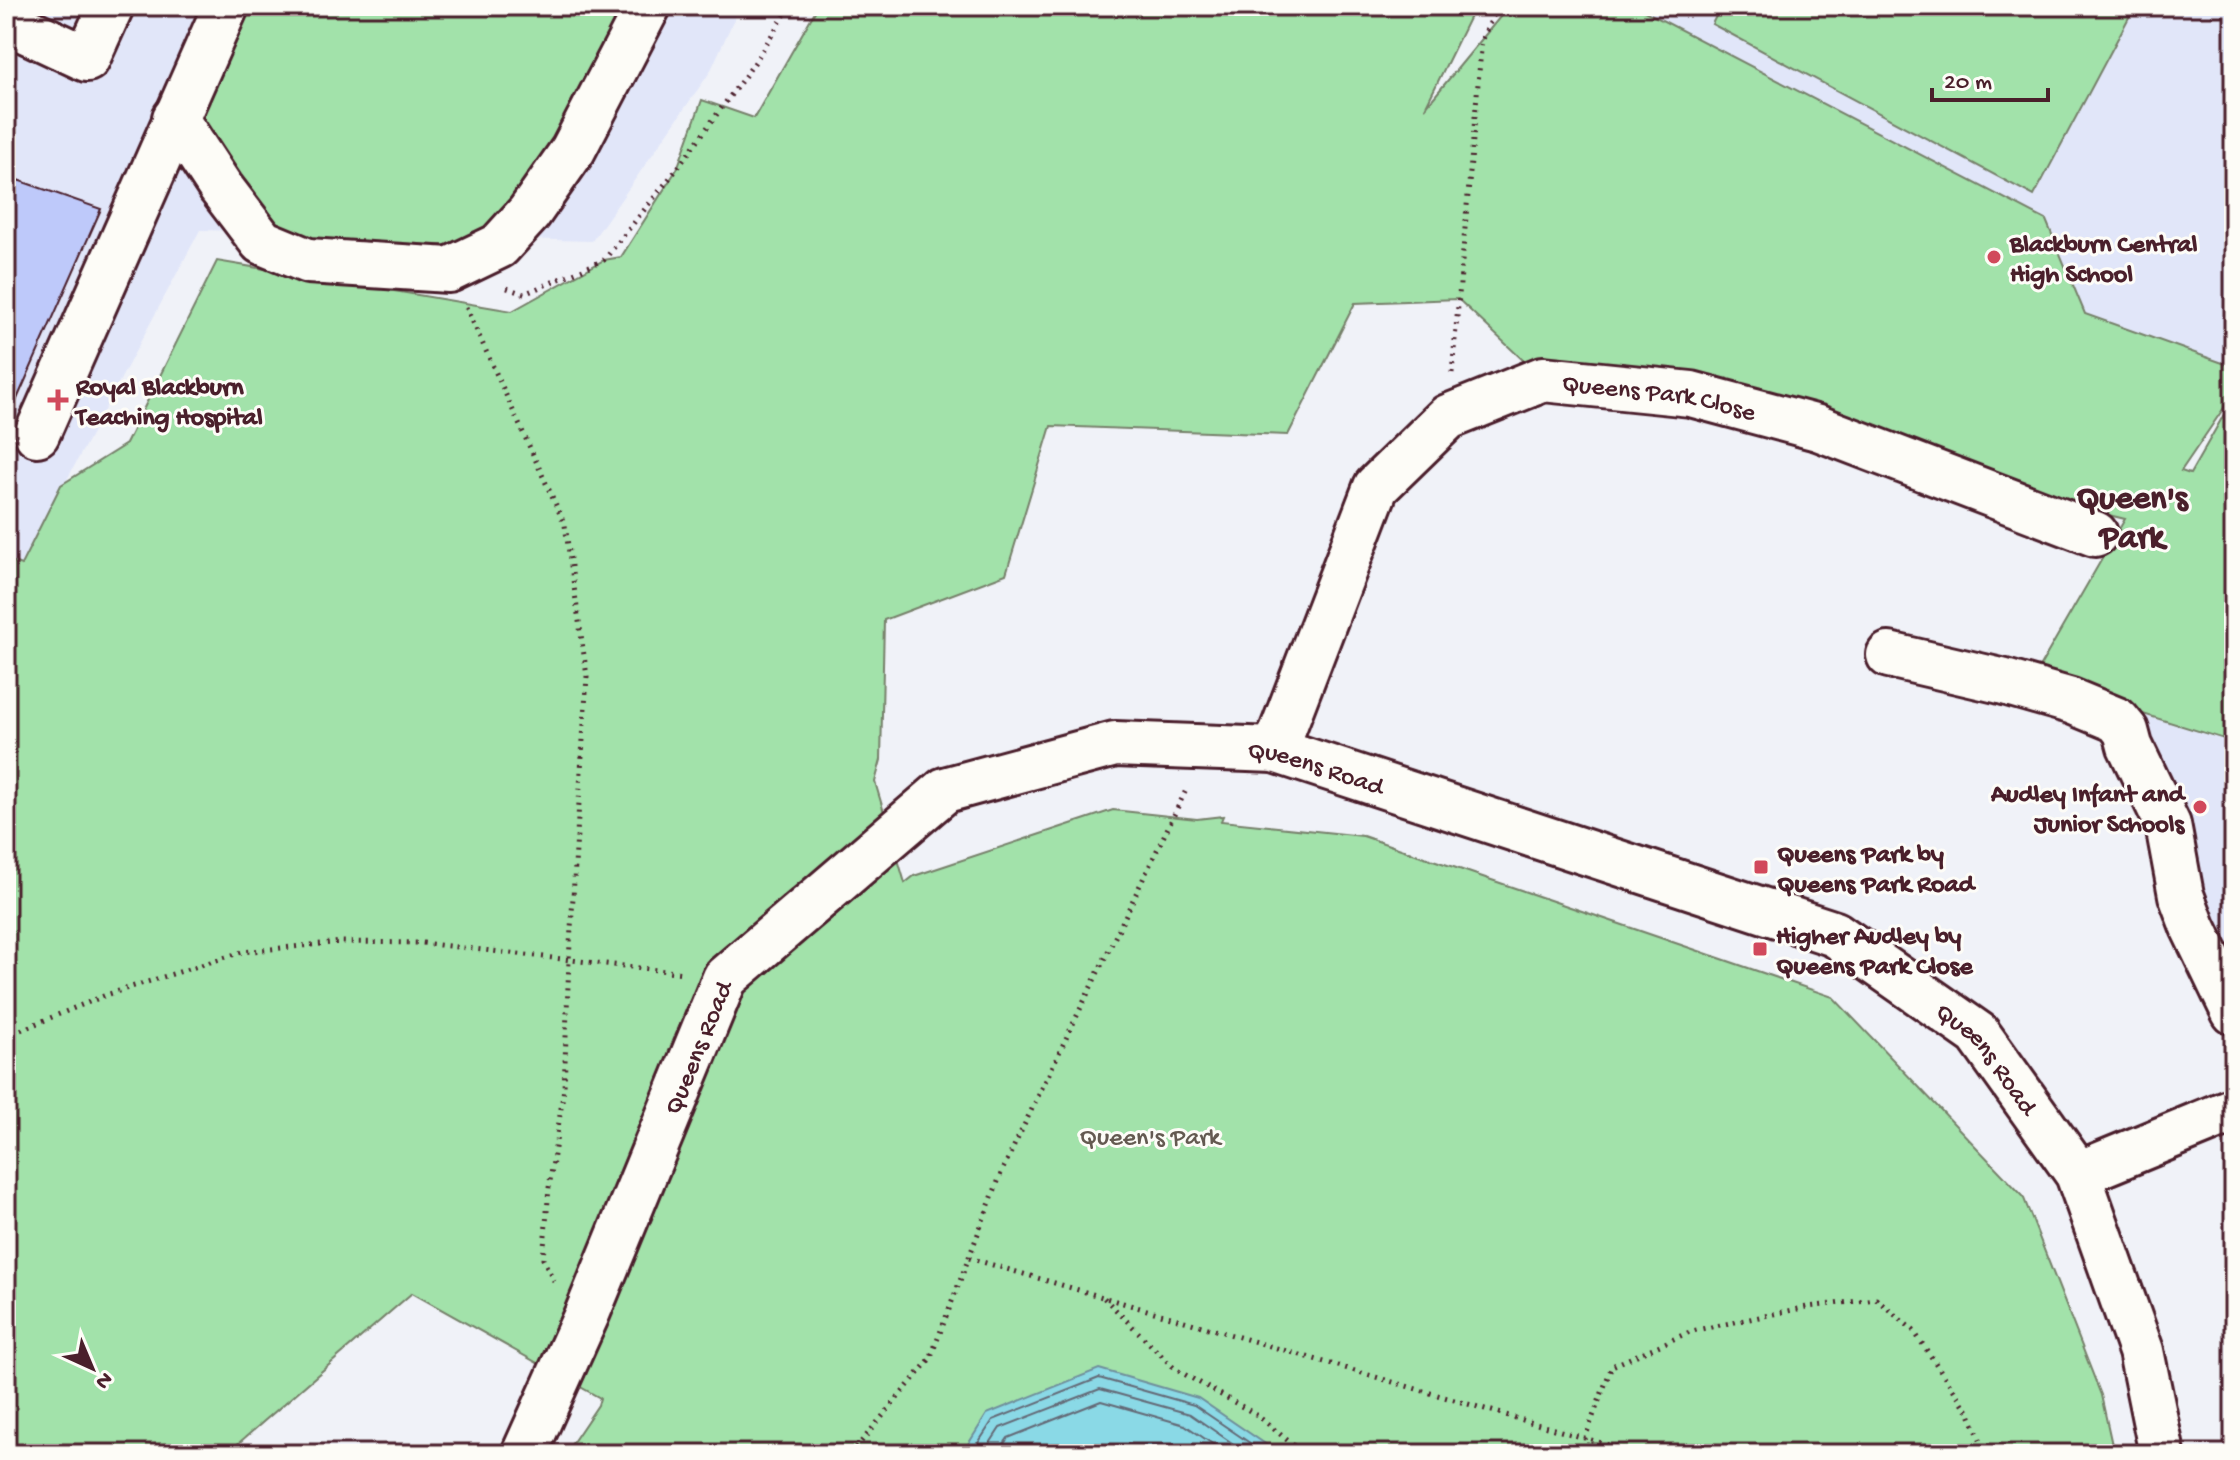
<svg xmlns="http://www.w3.org/2000/svg" width="2240" height="1460" font-family="'Gochi Hand',sans-serif">
<style>
.built{fill:#e1e6f9}
.green{fill:#a2e2aa;stroke:#76806a;stroke-width:2}
.water{fill:#8ad9e6;stroke:#708f9b;stroke-width:2}
.lines{fill:none;stroke-linecap:round;stroke-linejoin:round}
.shore{stroke:#646976;stroke-width:2}
.building{fill:#bec9fa;stroke:#4a1f2b;stroke-width:2}
.minor-casing{stroke:#4a1f2b;stroke-width:50}
.path{stroke:#4a1f2b;stroke-width:5;stroke-dasharray:2 6;stroke-linecap:butt}
.minor{stroke:#fdfcf7;stroke-width:44}
.poi-dot{fill:#d1495b;stroke:#fdfcf7;stroke-width:3}
.labels{text-anchor:middle;stroke-width:6;stroke-linejoin:round;paint-order:stroke}
.poi-label{font-size:26px;font-weight:bold;fill:#4a1f2b;stroke:#fdfcf7;text-anchor:start}
.street-label{font-size:26px;fill:#4a1f2b;stroke:#fdfcf7}
.park-label{font-size:26px;fill:#645a51;stroke:#fdfcf7}
.district-label{font-size:34px;font-weight:bold;fill:#4a1f2b;stroke:#fdfcf7}
</style>
<rect width="100%" height="100%" fill="#f0f2f8"/>
<filter id="ink" filterUnits="userSpaceOnUse"><feTurbulence type="fractalNoise" baseFrequency=".0125" numOctaves="2"/><feDisplacementMap in="SourceGraphic" scale="16" xChannelSelector="R" yChannelSelector="G"/><feConvolveMatrix kernelMatrix="1 2 1 2 8 2 1 2 1" color-interpolation-filters="sRGB"/></filter>
<g filter="url(#ink)">
<path class="built" d="M6 6H740L710 72 592 241 200 230 21 566 6 559Z
M1638 6H2234V372L1548 142Z
M2132 712 2234 742V986Z"/>
<path class="green" d="M217 6H648L499 246 262 242 175 118Z
M818 6H1475L1425 108 1509 6H1635L2046 220 2085 314 2234 367V393L2181 471 2190 474 2234 397V742L2032 680 2125 519 1543 379 1458 299 1355 303 1288 435 1051 426 1006 574 884 620 881 760 875 782 905 883 914 876 1113 810 1197 819 1223 816 1221 821 1363 836 1833 997 2023 1196 2101 1395 2114 1454H565L598 1405 600 1398 412 1293 226 1454H6V559L21 565 61 485 126 444 217 261 512 311 604 260 621 257 677 169 702 100 754 118Z
M1721 6H2135L2034 196 1712 24Z"/>
<path class="water" d="M1099 1369 1198 1398 1280 1454H962L987 1414Z"/>
<g class="lines">
<path class="shore" d="M971 1454 993 1420 1099 1378 1194 1405 1266 1454
M983 1454 1000 1428 1100 1389 1190 1414 1248 1454
M997 1454 1008 1438 1101 1401 1185 1425 1227 1454"/>
</g>
<path class="building" d="M6 176 101 209 6 424Z"/>
<g class="lines">
<defs>
<g id="minor">
<path d="M6 21 87 59 111 6"/>
<path d="M175 118 221 188 262 242 308 261 449 270 499 246 529 213 573 150 648 6"/>
<path d="M37 434 226 6"/>
<path d="M1889 655 2001 681 2071 701 2117 720 2126 731 2130 746 2168 825 2181 895 2193 927 2234 1012"/>
<path id="s1" d="M1275 750 1376 487 1448 417 1543 379 1691 394 1818 428 2095 534"/>
<path d="M2078 1174 2234 1110"/>
<path id="s2" d="M524 1454 587 1314 725 978 945 790 1115 744 1275 750 1835 934 1978 1034 2078 1174 2141 1351 2162 1454"/>
</g>
</defs>
<use href="#minor" class="minor-casing"/>
<path class="path" d="M507 288 524 294 604 260 677 169 755 62 790 6
M466 307 565 525 587 676 569 960 564 1088 549 1188 543 1259 554 1281
M1452 373 1482 39 1498 6
M6 1036 106 995 242 952 341 942 422 943 684 973
M969 1258 1639 1454
M1104 1298 1175 1369 1257 1415 1304 1454
M851 1454 930 1359 1002 1171 1187 788
M1579 1454 1612 1366 1692 1331 1807 1307 1876 1299 1913 1330 1970 1414 1986 1454"/>
<use href="#minor" class="minor"/>
</g>
</g>
<g class="poi-dot">
<circle cx="1994" cy="257" r="8"/>
<path d="M54 388h8v8h8v8h-8v8h-8v-8h-8v-8h8z"/>
<circle cx="2200" cy="807" r="8"/>
<rect x="1753" y="859" width="16" height="16" rx="4"/>
<rect x="1752" y="941" width="16" height="16" rx="4"/>
</g>
<g class="labels">
<g class="poi-label">
<text x="2010" y="251">Blackburn Central<tspan x="2010" dy="30">High School</tspan></text>
<text x="76" y="394">Royal Blackburn<tspan x="76" dy="30">Teaching Hospital</tspan></text>
<text x="2184" y="801" text-anchor="end">Audley Infant and<tspan x="2184" dy="30">Junior Schools</tspan></text>
<text x="1777" y="861">Queens Park by<tspan x="1777" dy="30">Queens Park Road</tspan></text>
<text x="1776" y="943">Higher Audley by<tspan x="1776" dy="30">Queens Park Close</tspan></text>
</g>
<g class="street-label">
<text dy="9" stroke="none"><textPath href="#s1" startOffset="602">Queens Park Close</textPath></text>
<text dy="9" stroke="none"><textPath href="#s2" startOffset="1186">Queens Road</textPath></text>
<text dy="9" stroke="none"><textPath href="#s2" startOffset="442">Queens Road</textPath></text>
<text dy="9" stroke="none"><textPath href="#s2" startOffset="1930">Queens Road</textPath></text>
</g>
<g class="park-label">
<text x="1150" y="1144">Queen's Park</text>
</g>
<g class="district-label">
<text x="2132" y="507">Queen's<tspan x="2132" dy="39">Park</tspan></text>
</g>
</g>
<rect width="2240" height="1460" fill="none" stroke="#fdfcf7" stroke-width="32"/>
<rect x="16" y="16" width="2208" height="1428" fill="none" stroke="#4a1f2b" stroke-width="3" filter="url(#ink)"/>
<g transform="translate(92 1368) rotate(136)" stroke="#fdfcf7" stroke-width="6" paint-order="stroke">
<path d="M0-6L14 30L0 20L-14 30Z" fill="#4a1f2b"/>
<text y="-12" font-size="22" font-weight="bold" text-anchor="middle" fill="#4a1f2b">N</text>
</g>
<path d="M1932 88v12h116v-12" fill="none" stroke="#4a1f2b" stroke-width="4"/>
<text x="1944" y="88" font-size="24" fill="#4a1f2b" stroke="#fdfcf7" stroke-width="6" paint-order="stroke">20 m</text>
</svg>
